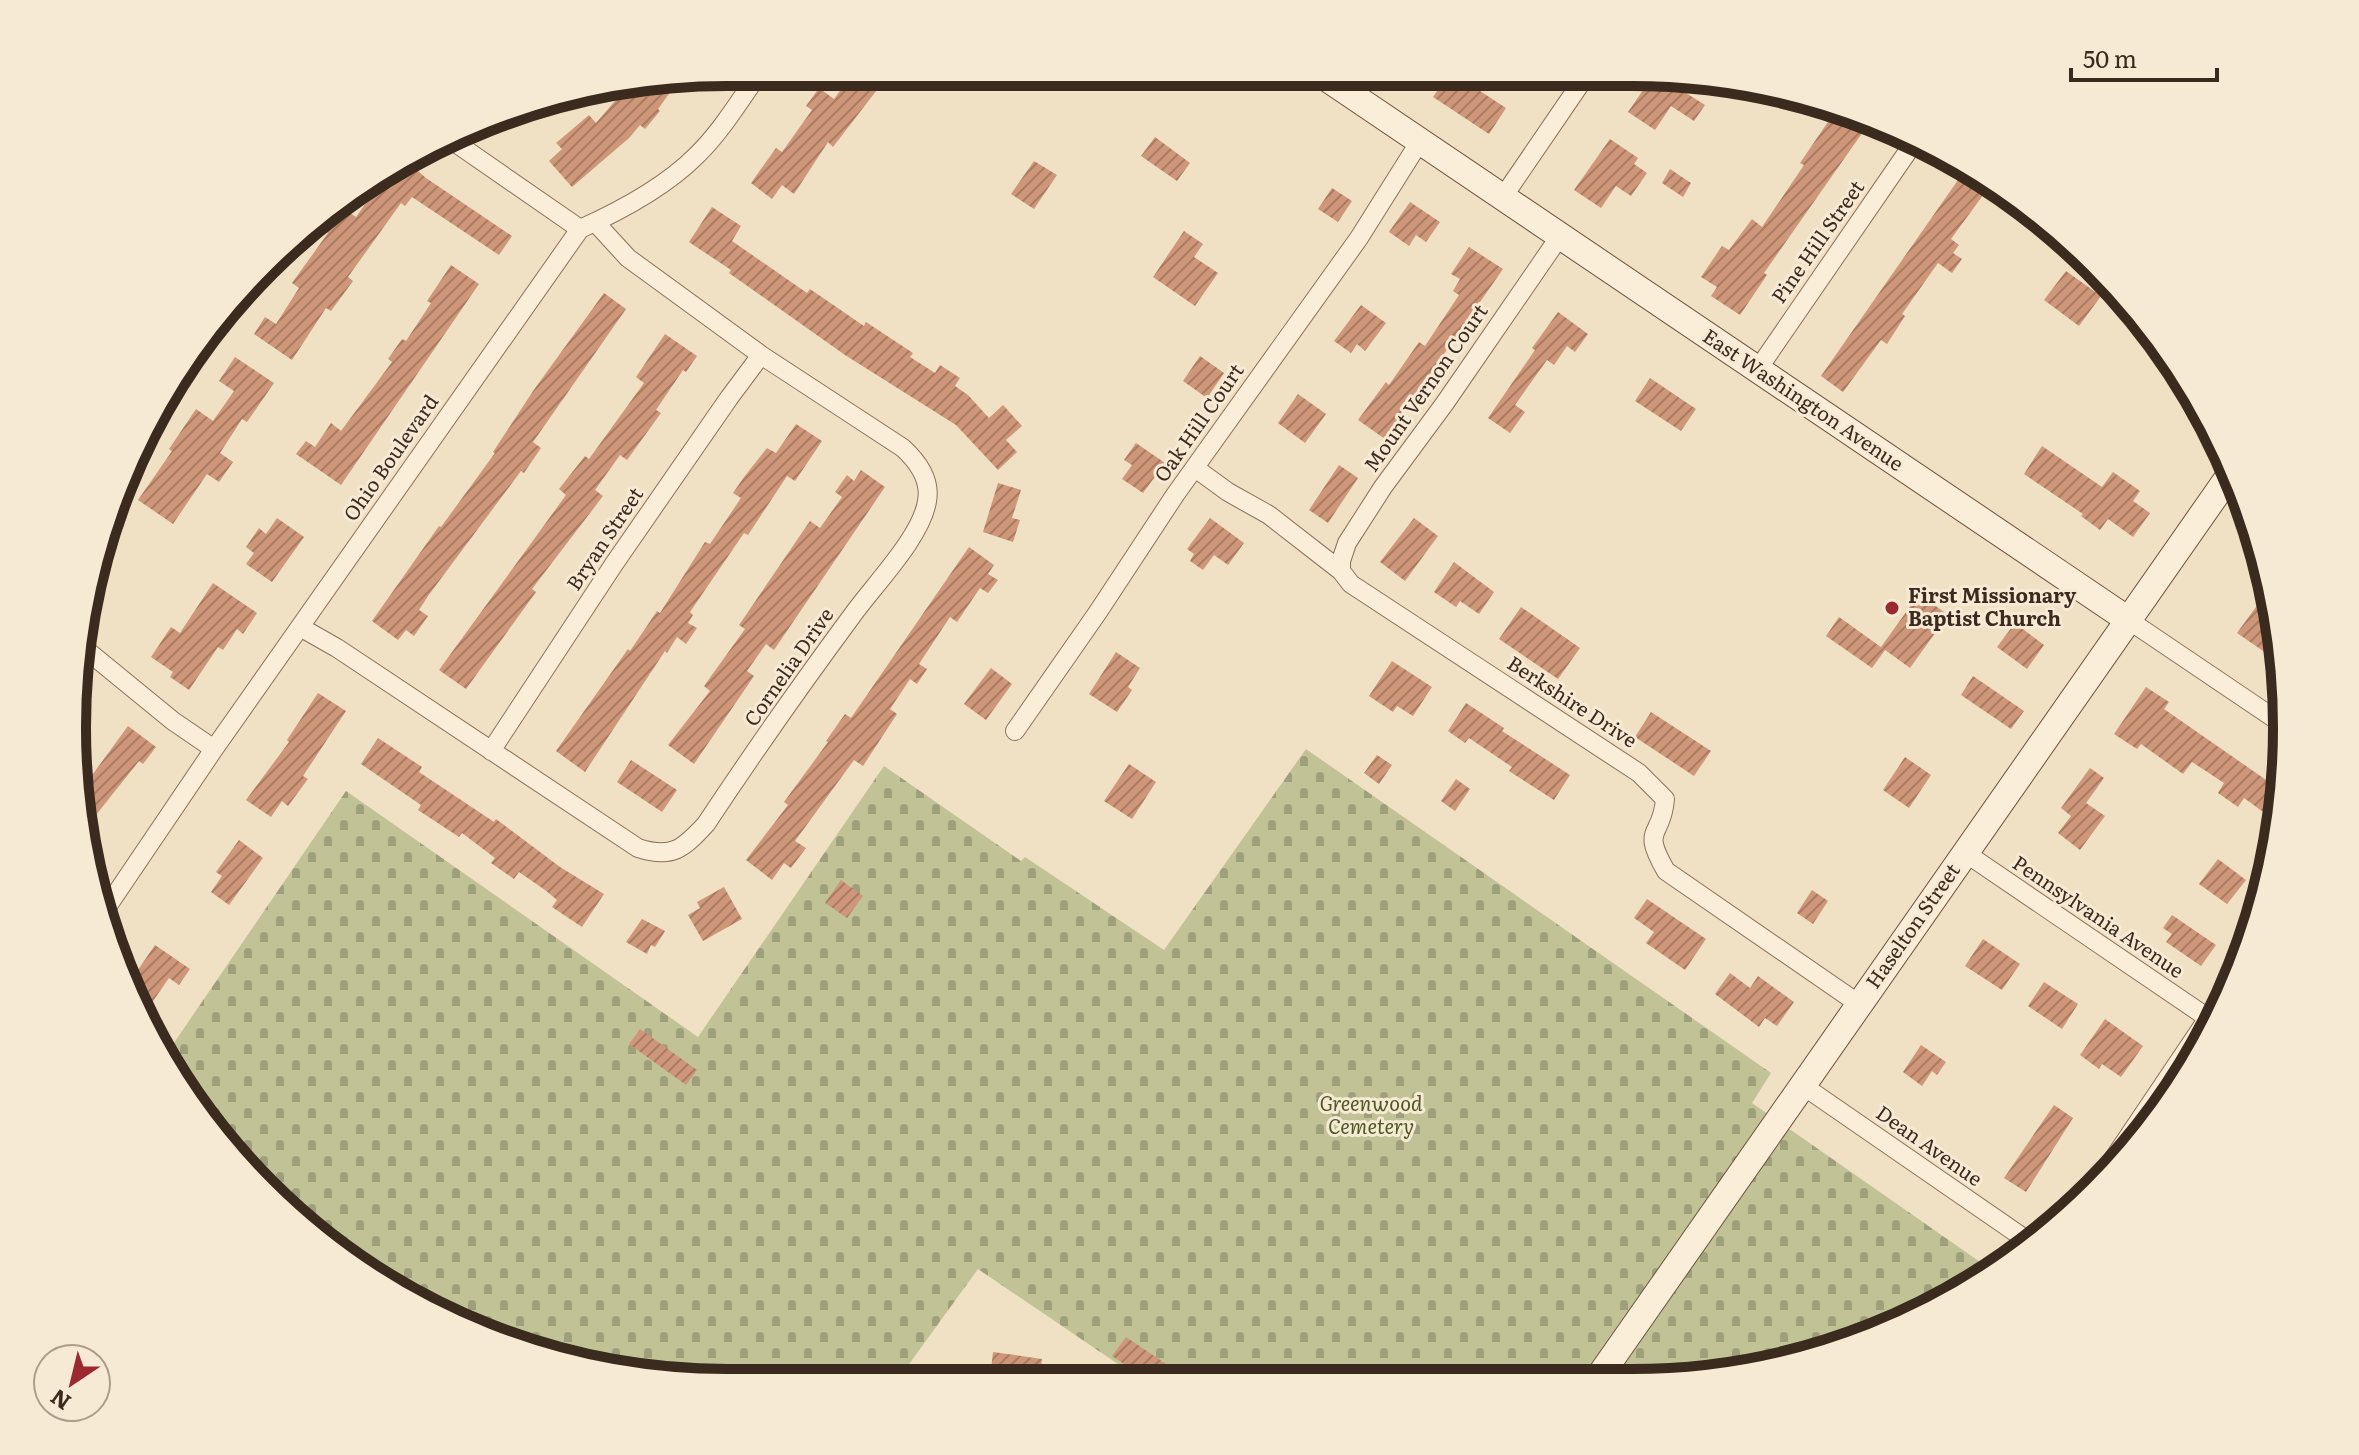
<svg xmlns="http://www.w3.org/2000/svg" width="2359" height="1455" font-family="Literata,serif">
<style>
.cemetery{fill:url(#cemetery-stones)}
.building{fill:url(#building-hatch)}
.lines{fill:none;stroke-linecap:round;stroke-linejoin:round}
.street-casing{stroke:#8b715a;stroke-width:20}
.secondary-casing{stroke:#6d523d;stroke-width:28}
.street{stroke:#faeed8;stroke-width:18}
.secondary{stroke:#faeed8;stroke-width:26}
.poi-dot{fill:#9c2830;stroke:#f7ead4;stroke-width:3}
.labels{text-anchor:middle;stroke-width:6;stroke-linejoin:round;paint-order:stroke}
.street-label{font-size:20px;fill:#3b2a1e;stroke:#f7ead4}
.poi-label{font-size:20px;font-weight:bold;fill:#3b2a1e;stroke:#f7ead4;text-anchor:start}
.park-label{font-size:20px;font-style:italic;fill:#4e5824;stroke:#f7ead4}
.rim{fill:none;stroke:#3b2a1e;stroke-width:10}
</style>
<defs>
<pattern id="cemetery-stones" width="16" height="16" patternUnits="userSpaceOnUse" patternTransform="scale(2)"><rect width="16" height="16" fill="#c1c397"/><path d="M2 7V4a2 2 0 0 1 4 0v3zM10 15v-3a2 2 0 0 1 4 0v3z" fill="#9e9f7b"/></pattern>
<pattern id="building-hatch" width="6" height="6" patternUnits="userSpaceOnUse" patternTransform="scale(2)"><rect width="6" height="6" fill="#cf9779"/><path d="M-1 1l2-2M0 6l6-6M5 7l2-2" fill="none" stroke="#a97b63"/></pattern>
</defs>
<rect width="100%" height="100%" fill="#f0e0c4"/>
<path class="cemetery" d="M1306 749 1771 1073 1752 1103 1993 1271 1959 1295 1842 1348 1675 1382 1140 1379 978 1269 899 1378 642 1377 477 1333 329 1248 183 1092 165 1056 346 791 698 1037 884 766 1021 861 1025 857 1164 950Z"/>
<path class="building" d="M853 73H890L833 147 828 142 794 194 782 185 772 199 751 183 776 148 782 152 812 110 806 106 819 88 834 99Z
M1447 76H1457L1506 108 1489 134 1433 97Z
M1652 77H1697L1686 93 1705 105 1694 121 1671 106 1655 130 1628 112Z
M679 80 658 109 660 111 645 129 640 125 629 138 572 187 549 161 562 149 556 143 589 115 596 123 625 89Z
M1843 111 1872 119 1764 273 1767 275 1740 315 1711 296 1717 287 1701 277 1722 246 1729 250 1752 219 1762 227 1804 165 1800 163 1834 113 1840 117Z
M1155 137 1190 163 1177 181 1141 156Z
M1610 139 1638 158 1634 164 1647 173 1631 196 1616 186 1601 208 1574 190Z
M1034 161 1057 175 1034 209 1011 194Z
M410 164 426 178 512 236 499 255 412 197 405 206 401 203 348 277 353 281 331 311 326 308 292 360 254 334 265 317 276 324 299 288 292 283 328 233 323 230 340 206 356 217 378 186 374 183Z
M1670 169 1691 183 1683 197 1662 183Z
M1965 170 1989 187 1951 239 1959 245 1953 253 1962 259 1952 273 1938 263 1902 314 1905 316 1887 344 1881 340 1843 392 1821 376Z
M1332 188 1352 201 1338 222 1318 209Z
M1410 202 1440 222 1426 242 1416 235 1409 246 1389 232Z
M712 207 741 226 732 241 807 293 810 289 864 326 866 322 913 353 910 357 935 373 940 365 960 378 955 386 968 395 989 418 1003 405 1022 426 1006 440 1017 452 998 470 956 425 845 355 729 273 731 270 689 242Z
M1184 231 1203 244 1194 257 1218 273 1195 306 1153 277Z
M1469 247 1503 269 1385 439 1358 420 1386 382 1389 385 1419 342 1425 346 1459 295 1453 291 1460 279 1451 274Z
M451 265 479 284 341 485 296 454 306 441 315 447 331 423 341 431 392 362 388 359 402 339 406 341 431 303 427 301Z
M2066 271 2101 296 2079 326 2044 300Z
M604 293 626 309 533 442 541 448 524 473 521 471 428 596 419 610 428 616 414 636 406 630 398 640 372 621 439 526 441 527 495 453 493 452 533 391Z
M1361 305 1386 323 1365 351 1357 344 1351 353 1334 341Z
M1558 312 1588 334 1575 352 1567 346 1554 365 1547 360 1515 405 1525 412 1510 433 1488 418 1535 350 1532 348Z
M665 334 697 356 686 372 683 370 656 410 661 413 627 460 620 455 595 490 603 496 532 589 536 592 466 689 439 670 566 495 559 489 585 456 589 459 644 383 636 377Z
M1200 356 1224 373 1207 398 1183 381Z
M235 357 274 383 247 422 242 419 220 453 233 462 219 482 207 474 173 524 138 500 172 451 169 449 196 409 213 421 234 391 219 381Z
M1650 378 1696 409 1681 431 1635 401Z
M1298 394 1326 414 1305 443 1278 423Z
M796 424 822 441 795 481 787 476 748 535 744 533 690 612 693 615 688 623 697 628 686 644 677 637 667 653 665 651 585 772 556 751 628 649 630 651 657 611 660 613 705 542 710 544 741 498 733 493 744 477 767 448 776 453Z
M1136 443 1165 463 1143 493 1122 479 1132 465 1124 460Z
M2042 446 2102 487 2113 472 2140 491 2133 501 2150 513 2133 537 2108 519 2100 530 2081 516 2083 514 2024 474Z
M1339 465 1358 478 1328 523 1309 510Z
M861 470 885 487 774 650 766 644 747 671 754 676 694 764 668 745 710 691 704 686 745 629 739 625 810 521 820 528 842 497 835 492 847 475 854 481Z
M998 483 1021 490 1012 518 1020 520 1013 542 983 532Z
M277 518 304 537 272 582 246 564 254 553 246 547 259 528 266 534Z
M1210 518 1244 543 1228 565 1214 555 1203 570 1190 561 1194 554 1187 549Z
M1414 518 1438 536 1405 581 1380 562Z
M969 547 994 565 988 574 998 580 988 593 980 588 957 622 950 617 919 664 927 669 917 684 910 679 890 709 897 714 863 766 854 760 795 841 806 848 791 868 784 863 772 880 746 860 788 805 784 802 828 742 826 741 845 714 851 718Z
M1454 562 1494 592 1479 614 1460 601 1456 607 1434 592Z
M213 583 257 613 243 634 237 629 223 650 218 647 189 690 170 677 173 672 151 657 171 627 180 633Z
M1919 594 1948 615 1910 668 1881 647Z
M2261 600 2274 609 2281 641 2282 664 2237 633Z
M1521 607 1580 648 1558 679 1499 639Z
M1839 617 1885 650 1872 668 1826 636Z
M2015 623 2044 645 2027 669 1997 647Z
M1116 652 1140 668 1128 687 1132 690 1117 712 1089 694Z
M1392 661 1432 687 1413 716 1397 706 1393 712 1369 696Z
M991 668 1012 684 986 720 964 704Z
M1973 676 2024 711 2011 729 1961 695Z
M2146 687 2169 702 2164 709 2282 791 2277 822 2244 798 2238 807 2218 793 2224 783 2192 762 2183 774 2141 744 2137 749 2114 734Z
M318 693 346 711 303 776 308 779 288 806 282 801 271 817 246 800 289 742 287 740Z
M1466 703 1504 728 1502 731 1570 775 1554 800 1509 771 1512 767 1469 738 1465 743 1448 731Z
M1651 712 1711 751 1694 776 1635 737Z
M128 726 156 747 143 764 139 761 88 825 82 789Z
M378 738 422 767 419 772 494 822 496 819 560 867 604 894 582 927 552 907 557 900 545 890 519 872 514 879 491 863 495 858 462 833 459 837 418 810 421 805 361 764Z
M1377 755 1392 765 1379 784 1364 773Z
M1905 757 1931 775 1909 808 1883 790Z
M631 760 677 790 662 812 617 782Z
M1129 764 1156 782 1132 819 1104 801Z
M2090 768 2104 778 2086 803 2105 816 2080 850 2058 833 2071 816 2061 808Z
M1456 779 1470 789 1455 811 1441 801Z
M239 840 263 858 229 905 211 892 222 876 216 872Z
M2218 859 2246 880 2227 904 2199 884Z
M841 880 863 896 847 918 825 903Z
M724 887 742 919 703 941 688 915 700 908 697 902Z
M1812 890 1828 901 1813 924 1797 913Z
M1647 899 1706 939 1685 970 1646 943 1654 932 1634 918Z
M2172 915 2216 945 2201 966 2166 942 2172 934 2163 928Z
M642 919 665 931 655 947 651 945 647 954 626 942Z
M1983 939 2020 964 2002 990 1965 966Z
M155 945 190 969 179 985 169 978 144 1014 129 983Z
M1730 973 1750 988 1758 976 1794 1002 1777 1026 1765 1018 1759 1027 1715 994Z
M2044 982 2078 1004 2062 1029 2028 1006Z
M2105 1019 2143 1046 2121 1077 2102 1064 2099 1069 2080 1055Z
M640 1029 697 1070 686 1085 629 1044Z
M1921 1045 1946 1062 1937 1075 1932 1071 1922 1086 1903 1072Z
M2054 1105 2073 1118 2026 1192 2004 1178Z
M1126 1337 1190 1380 1147 1379 1112 1356Z
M993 1352 1042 1359 1039 1379H990Z"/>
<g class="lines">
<defs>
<path id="street" d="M453 141 580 229
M1503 197 1585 77
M1758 369 1915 141
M1195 468 1228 492 1269 515 1341 571 1351 584 1639 773 1665 799C1662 839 1640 826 1666 871L1859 1004
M1341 571V561L1347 543 1383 487 1445 403 1560 236
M2127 619 2284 725
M300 627 337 648 638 848C672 859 683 849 706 824 753 753 803 682 854 613 875 584 922 536 927 501 931 480 917 461 903 448L761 355 628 258 595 222
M85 649 173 721 214 749
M1015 731 1098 612 1175 495 1359 238 1420 141
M491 751 614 564 729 398 761 355
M1964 852 2208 1018
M103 913 214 749 580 229C620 211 665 187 696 156 721 132 740 100 760 72
M1802 1085 2031 1243
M2093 1189 2233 981"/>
<path id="secondary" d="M1322 75 2127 619
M1596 1381 2232 472"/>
</defs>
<use href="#street" class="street-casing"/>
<use href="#secondary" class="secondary-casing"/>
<use href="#street" class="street"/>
<use href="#secondary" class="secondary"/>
</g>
<circle class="poi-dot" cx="1892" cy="608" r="8"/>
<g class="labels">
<g class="street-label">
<text transform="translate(1818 242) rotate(-55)" y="7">Pine Hill Street</text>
<text transform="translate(1426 388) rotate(-55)" y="7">Mount Vernon Court</text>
<text transform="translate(1803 400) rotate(34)" y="7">East Washington Avenue</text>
<text transform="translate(1199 423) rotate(-55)" y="7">Oak Hill Court</text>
<text transform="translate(391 458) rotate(-55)" y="7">Ohio Boulevard</text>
<text transform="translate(605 539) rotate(-56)" y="7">Bryan Street</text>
<text transform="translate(789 667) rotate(-55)" y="7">Cornelia Drive</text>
<text transform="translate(1572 702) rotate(33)" y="7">Berkshire Drive</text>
<text transform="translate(2098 917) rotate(34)" y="7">Pennsylvania Avenue</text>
<text transform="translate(1913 926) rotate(-55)" y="7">Haselton Street</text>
<text transform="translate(1929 1146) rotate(35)" y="7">Dean Avenue</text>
</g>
<g class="poi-label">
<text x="1908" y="603">First Missionary<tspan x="1908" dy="23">Baptist Church</tspan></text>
</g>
<g class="park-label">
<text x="1371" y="1111">Greenwood<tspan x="1371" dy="23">Cemetery</tspan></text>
</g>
</g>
<path d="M0 0H2359V1455H0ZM727 86H1632A641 641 0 0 1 2273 727V728A641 641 0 0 1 1632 1369H727A641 641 0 0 1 86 728V727A641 641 0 0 1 727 86Z" fill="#f7ead4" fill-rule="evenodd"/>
<path class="rim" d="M727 86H1632A641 641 0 0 1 2273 727V728A641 641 0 0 1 1632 1369H727A641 641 0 0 1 86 728V727A641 641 0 0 1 727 86Z"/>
<g transform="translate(72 1383) rotate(215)"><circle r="38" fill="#f7ead4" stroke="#ac9d8b" stroke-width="2"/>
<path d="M0-6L14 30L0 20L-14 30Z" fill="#9c2830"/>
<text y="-12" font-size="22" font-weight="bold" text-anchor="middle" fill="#3b2a1e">N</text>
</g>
<path d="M2071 68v12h146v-12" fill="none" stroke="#3b2a1e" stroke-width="4"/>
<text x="2083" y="68" font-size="24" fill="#3b2a1e" stroke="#f7ead4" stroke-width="6" paint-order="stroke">50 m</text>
</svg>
